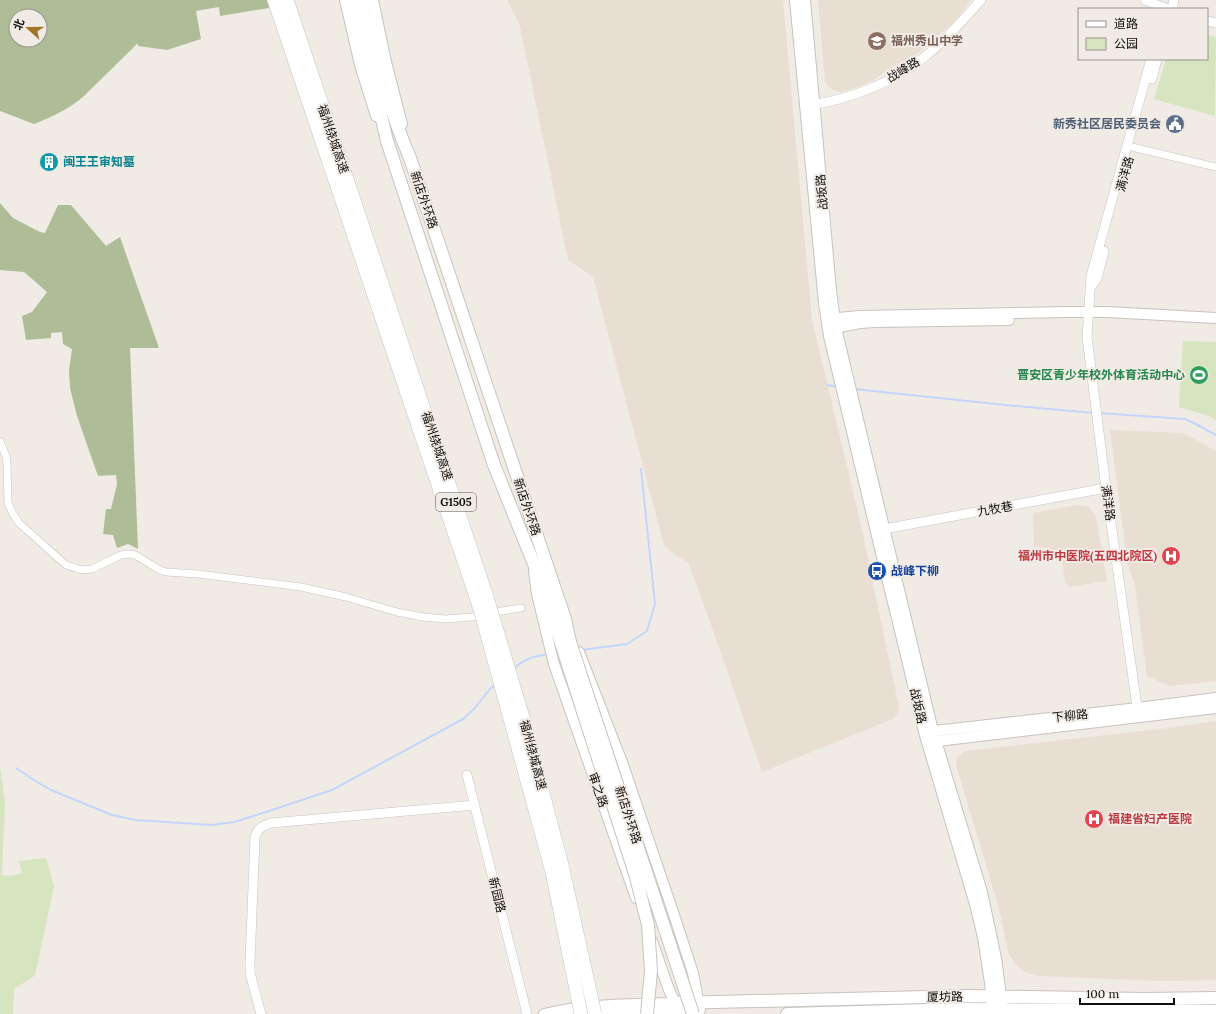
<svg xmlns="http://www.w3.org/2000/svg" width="1216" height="1014" font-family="Lora,'Noto Sans SC',serif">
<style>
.built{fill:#e9ded2}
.green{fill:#d6e5bf}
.forest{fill:#aebd97;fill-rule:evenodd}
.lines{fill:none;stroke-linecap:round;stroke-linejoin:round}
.stream{stroke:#c3d6fa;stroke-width:2}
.minor-casing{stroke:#c8c3bd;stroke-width:8}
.tertiary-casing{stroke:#c8c3bd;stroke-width:10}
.secondary-casing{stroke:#c8c3bd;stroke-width:12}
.primary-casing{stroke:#c8c3bd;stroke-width:14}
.minor{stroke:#fff;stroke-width:7}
.tertiary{stroke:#fff;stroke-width:9}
.secondary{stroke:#fff;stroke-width:10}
.primary{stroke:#fff;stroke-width:12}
.primary-bridge-casing{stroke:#c8c3bd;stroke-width:14;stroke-linecap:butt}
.motorway-bridge-casing{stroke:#c8c3bd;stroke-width:14;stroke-linecap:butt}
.primary-bridge{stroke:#fff;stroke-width:12}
.motorway-bridge{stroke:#fff;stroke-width:13}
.labels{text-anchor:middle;stroke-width:4;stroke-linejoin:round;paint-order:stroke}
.shield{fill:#f1ebe5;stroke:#54504e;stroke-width:1}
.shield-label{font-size:11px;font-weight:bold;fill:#100e0d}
.education-label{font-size:12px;font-weight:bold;fill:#785e54;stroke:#f1ebe5;text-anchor:start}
.street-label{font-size:12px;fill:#100e0d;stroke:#f1ebe5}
.service-label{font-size:12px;font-weight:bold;fill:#4e5e75;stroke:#f1ebe5;text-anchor:end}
.culture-label{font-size:12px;font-weight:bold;fill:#0d838f;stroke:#f1ebe5;text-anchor:start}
.leisure-label{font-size:12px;font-weight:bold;fill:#27864d;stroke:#f1ebe5;text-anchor:end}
.health-label{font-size:12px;font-weight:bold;fill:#be3a42;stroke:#f1ebe5;text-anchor:end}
.transit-label{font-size:12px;font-weight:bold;fill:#164399;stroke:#f1ebe5;text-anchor:start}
</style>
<rect width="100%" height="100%" fill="#f1ebe5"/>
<path class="built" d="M507 0H783L812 320 860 521 899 707 898 714 893 719 762 772 714 633 688 562 675 555 664 545 593 277 568 260 520 26Z
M818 0H971L953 23 911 59 892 67 872 81 843 92H839L831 89 825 82Z
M1110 430 1182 433 1187 435 1216 451V681L1170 686 1147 676 1135 586 1127 561Z
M1077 505 1089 507 1096 516 1107 581 1069 587 1065 583 1062 559 1060 556 1050 549 1034 546 1033 513Z
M1216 721V980L1158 981 1039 976 1025 972 1017 966 1009 955 999 908 956 765 957 757 965 751 1169 728Z"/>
<path class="green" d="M1207 35 1216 37 1215 116 1154 99 1166 59H1207Z
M1183 341 1216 342V420L1209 416 1179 407Z
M0 766 5 802 2 875 10 876 22 873 19 861 46 858 54 886 36 972 33 977 14 989 13 1014H0Z"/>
<path class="forest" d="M0 0H267L269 8 220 16 219 7 196 11 201 39 167 50 138 46V43L84 96C69 109 52 117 34 124L0 111ZM16 16H40V40H16Z
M0 203 13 218 40 232 45 233 58 205H71L106 246 120 237 159 348H130L138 549 128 544 117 548 113 535 103 534 106 509H111L117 484 116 475 98 476 77 416 70 388 69 370 72 349 63 344 62 332 51 333V338L26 340 22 316 32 312 47 292 24 272 0 270Z"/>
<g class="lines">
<path class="stream" d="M827 385 838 387
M854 389 1015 406 1094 413
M1099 413 1185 419 1194 423 1216 435
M581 650 627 644 647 631 655 604 641 469
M513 669C524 659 534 656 549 654
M16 768 37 782 51 790 112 815 135 820 212 825 234 822 269 811 332 790 463 719 475 708 489 690 496 684"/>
<defs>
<path id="minor" d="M1132 147 1216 167
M0 442 6 456 7 464 8 503 12 512 19 523 66 565 82 570 92 569 121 555 129 554 135 555 160 570 166 572 198 574 301 587 346 597 397 612 423 617 445 619 472 617 495 612 521 608"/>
<path id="tertiary" d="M1145 0 1168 9
M1172 9 1174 0
M1207 21 1216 23
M1152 79 1157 59
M807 106C850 99 893 83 927 55 947 39 964 19 981 0
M1091 287 1097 278 1104 251
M884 529 1106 488
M1138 714 1106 488 1087 337 1091 276 1151 59
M467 775 527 1014
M261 1014 250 973V962L255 837C257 828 263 826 271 823L475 805"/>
<path id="secondary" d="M345 0 360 65 376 116
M373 0 386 62 402 124
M795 0 824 303 829 336 891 594 906 655 924 732 975 904 983 937 990 983 992 1004
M805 0 831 291 836 328 933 731 982 892 996 958 1002 1004
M828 319 859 316 1067 312H1108L1216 318
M829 329 860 323 874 322 1009 320
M534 571 537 594 554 664 636 898
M579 652 622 762 672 909 693 973 700 1010
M926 732 1138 708 1216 698
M929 742 1216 708
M652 941 669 990 678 1009
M544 1014C587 1004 631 1004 675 1003
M595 1014 644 1011 680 1013"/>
<path id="primary" d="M354 0 387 141 494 465 540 579 561 643
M363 0C375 54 388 107 410 158L565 619 570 642
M675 1003 966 996 1144 999 1216 998
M680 1013 697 1014
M787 1014 965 1009 1216 1011"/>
</defs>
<use href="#minor" class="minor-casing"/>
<use href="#tertiary" class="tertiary-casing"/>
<use href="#secondary" class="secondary-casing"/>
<use href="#primary" class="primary-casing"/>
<use href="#minor" class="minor"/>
<use href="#tertiary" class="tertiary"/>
<use href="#secondary" class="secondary"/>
<use href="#primary" class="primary"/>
<defs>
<path id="primary-bridge" d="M570 642 693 1014
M561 643 636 877 648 925 651 971 647 1014"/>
<path id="motorway-bridge" d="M274 0 480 609 552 872 581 1014
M287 0 487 597 522 714 561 861 595 1014"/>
</defs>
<use href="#primary-bridge" class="primary-bridge-casing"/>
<use href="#motorway-bridge" class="motorway-bridge-casing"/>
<use href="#primary-bridge" class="primary-bridge"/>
<use href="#motorway-bridge" class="motorway-bridge"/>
</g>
<defs>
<symbol id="school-disc" viewBox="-11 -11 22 22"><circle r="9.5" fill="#8d6e63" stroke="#f1ebe5"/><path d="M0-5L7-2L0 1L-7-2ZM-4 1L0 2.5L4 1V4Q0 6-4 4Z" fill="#fff"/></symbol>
<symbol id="civic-disc" viewBox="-11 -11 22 22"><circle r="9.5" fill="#5c6f8a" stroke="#f1ebe5"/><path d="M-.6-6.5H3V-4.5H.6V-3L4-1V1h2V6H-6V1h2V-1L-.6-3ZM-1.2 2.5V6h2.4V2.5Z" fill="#fff"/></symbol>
<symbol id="building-disc" viewBox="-11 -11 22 22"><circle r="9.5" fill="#0f9aa8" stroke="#f1ebe5"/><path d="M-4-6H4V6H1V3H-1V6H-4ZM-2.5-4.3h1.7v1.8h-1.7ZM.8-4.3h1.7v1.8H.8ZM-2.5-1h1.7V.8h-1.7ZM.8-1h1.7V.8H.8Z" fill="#fff"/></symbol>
<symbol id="stadium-disc" viewBox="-11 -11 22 22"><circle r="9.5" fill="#2e9e5b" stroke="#f1ebe5"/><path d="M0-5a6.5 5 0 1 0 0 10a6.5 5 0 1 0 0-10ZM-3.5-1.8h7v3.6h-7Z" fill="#fff"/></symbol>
<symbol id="hospital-disc" viewBox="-11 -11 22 22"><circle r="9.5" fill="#e0444e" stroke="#f1ebe5"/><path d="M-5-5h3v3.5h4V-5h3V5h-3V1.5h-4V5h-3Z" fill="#fff"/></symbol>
<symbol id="bus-disc" viewBox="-11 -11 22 22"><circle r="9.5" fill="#1a4fb4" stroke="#f1ebe5"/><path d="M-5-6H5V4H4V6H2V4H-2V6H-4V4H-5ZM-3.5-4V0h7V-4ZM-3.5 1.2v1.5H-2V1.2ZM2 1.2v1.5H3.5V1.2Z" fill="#fff"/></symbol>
</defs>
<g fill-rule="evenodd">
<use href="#school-disc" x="866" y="30" width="22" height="22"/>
<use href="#civic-disc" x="1164" y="113" width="22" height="22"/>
<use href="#building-disc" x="38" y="151" width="22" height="22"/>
<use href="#stadium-disc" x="1188" y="364" width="22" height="22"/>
<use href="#hospital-disc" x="1160" y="545" width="22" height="22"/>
<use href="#bus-disc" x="866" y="560" width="22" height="22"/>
<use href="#hospital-disc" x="1083" y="808" width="22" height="22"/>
</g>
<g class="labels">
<rect class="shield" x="436" y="493" width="40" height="18" rx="3"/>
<g class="shield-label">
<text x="456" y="506">G1505</text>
</g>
<g class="education-label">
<text x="891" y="45">福州秀山中学</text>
</g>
<g class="street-label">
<text transform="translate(903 70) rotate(-31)" y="4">战峰路</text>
<text transform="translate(333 139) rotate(71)" y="4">福州绕城高速</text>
<text transform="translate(1125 174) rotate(-75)" y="4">满洋路</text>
<text transform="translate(822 192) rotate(-95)" y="4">战坂路</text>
<text transform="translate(424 200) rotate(71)" y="4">新店外环路</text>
<text transform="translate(437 446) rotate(71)" y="4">福州绕城高速</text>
<text transform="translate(1108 503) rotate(82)" y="4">满洋路</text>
<text transform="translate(527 507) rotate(71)" y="4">新店外环路</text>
<text transform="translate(995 509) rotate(-10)" y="4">九牧巷</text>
<text transform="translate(918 706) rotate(77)" y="4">战坂路</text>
<text transform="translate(1070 716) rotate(-6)" y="4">下柳路</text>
<text transform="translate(533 755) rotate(75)" y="4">福州绕城高速</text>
<text transform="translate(598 790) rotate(71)" y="4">审之路</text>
<text transform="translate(628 815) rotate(72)" y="4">新店外环路</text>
<text transform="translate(497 895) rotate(76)" y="4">新园路</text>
<text transform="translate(945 997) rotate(-1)" y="4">厦坊路</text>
</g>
<g class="service-label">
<text x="1161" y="128">新秀社区居民委员会</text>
</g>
<g class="culture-label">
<text x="63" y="166">闽王王审知墓</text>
</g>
<g class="leisure-label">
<text x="1185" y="379">晋安区青少年校外体育活动中心</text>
</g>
<g class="health-label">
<text x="1157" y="560">福州市中医院(五四北院区)</text>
<text x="1108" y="823" text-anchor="start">福建省妇产医院</text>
</g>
<g class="transit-label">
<text x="891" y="575">战峰下柳</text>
</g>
</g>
<rect x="1078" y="8" width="130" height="52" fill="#f1ebe5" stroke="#97938f"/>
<rect x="1086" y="21" width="20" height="6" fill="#ffffff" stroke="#97938f"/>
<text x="1114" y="28" font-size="12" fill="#100e0d">道路</text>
<rect x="1086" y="38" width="20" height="12" fill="#d6e5bf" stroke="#97938f"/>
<text x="1114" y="48" font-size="12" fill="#100e0d">公园</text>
<g transform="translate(28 28) rotate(291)"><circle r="19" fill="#f1ebe5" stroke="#97938f"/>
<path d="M0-3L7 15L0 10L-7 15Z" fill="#a17426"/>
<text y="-6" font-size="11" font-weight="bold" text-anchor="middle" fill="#100e0d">北</text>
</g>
<path d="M1080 998v6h94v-6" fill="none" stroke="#100e0d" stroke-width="2"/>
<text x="1086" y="998" font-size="12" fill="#100e0d" stroke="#f1ebe5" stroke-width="3" paint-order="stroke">100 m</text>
</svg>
